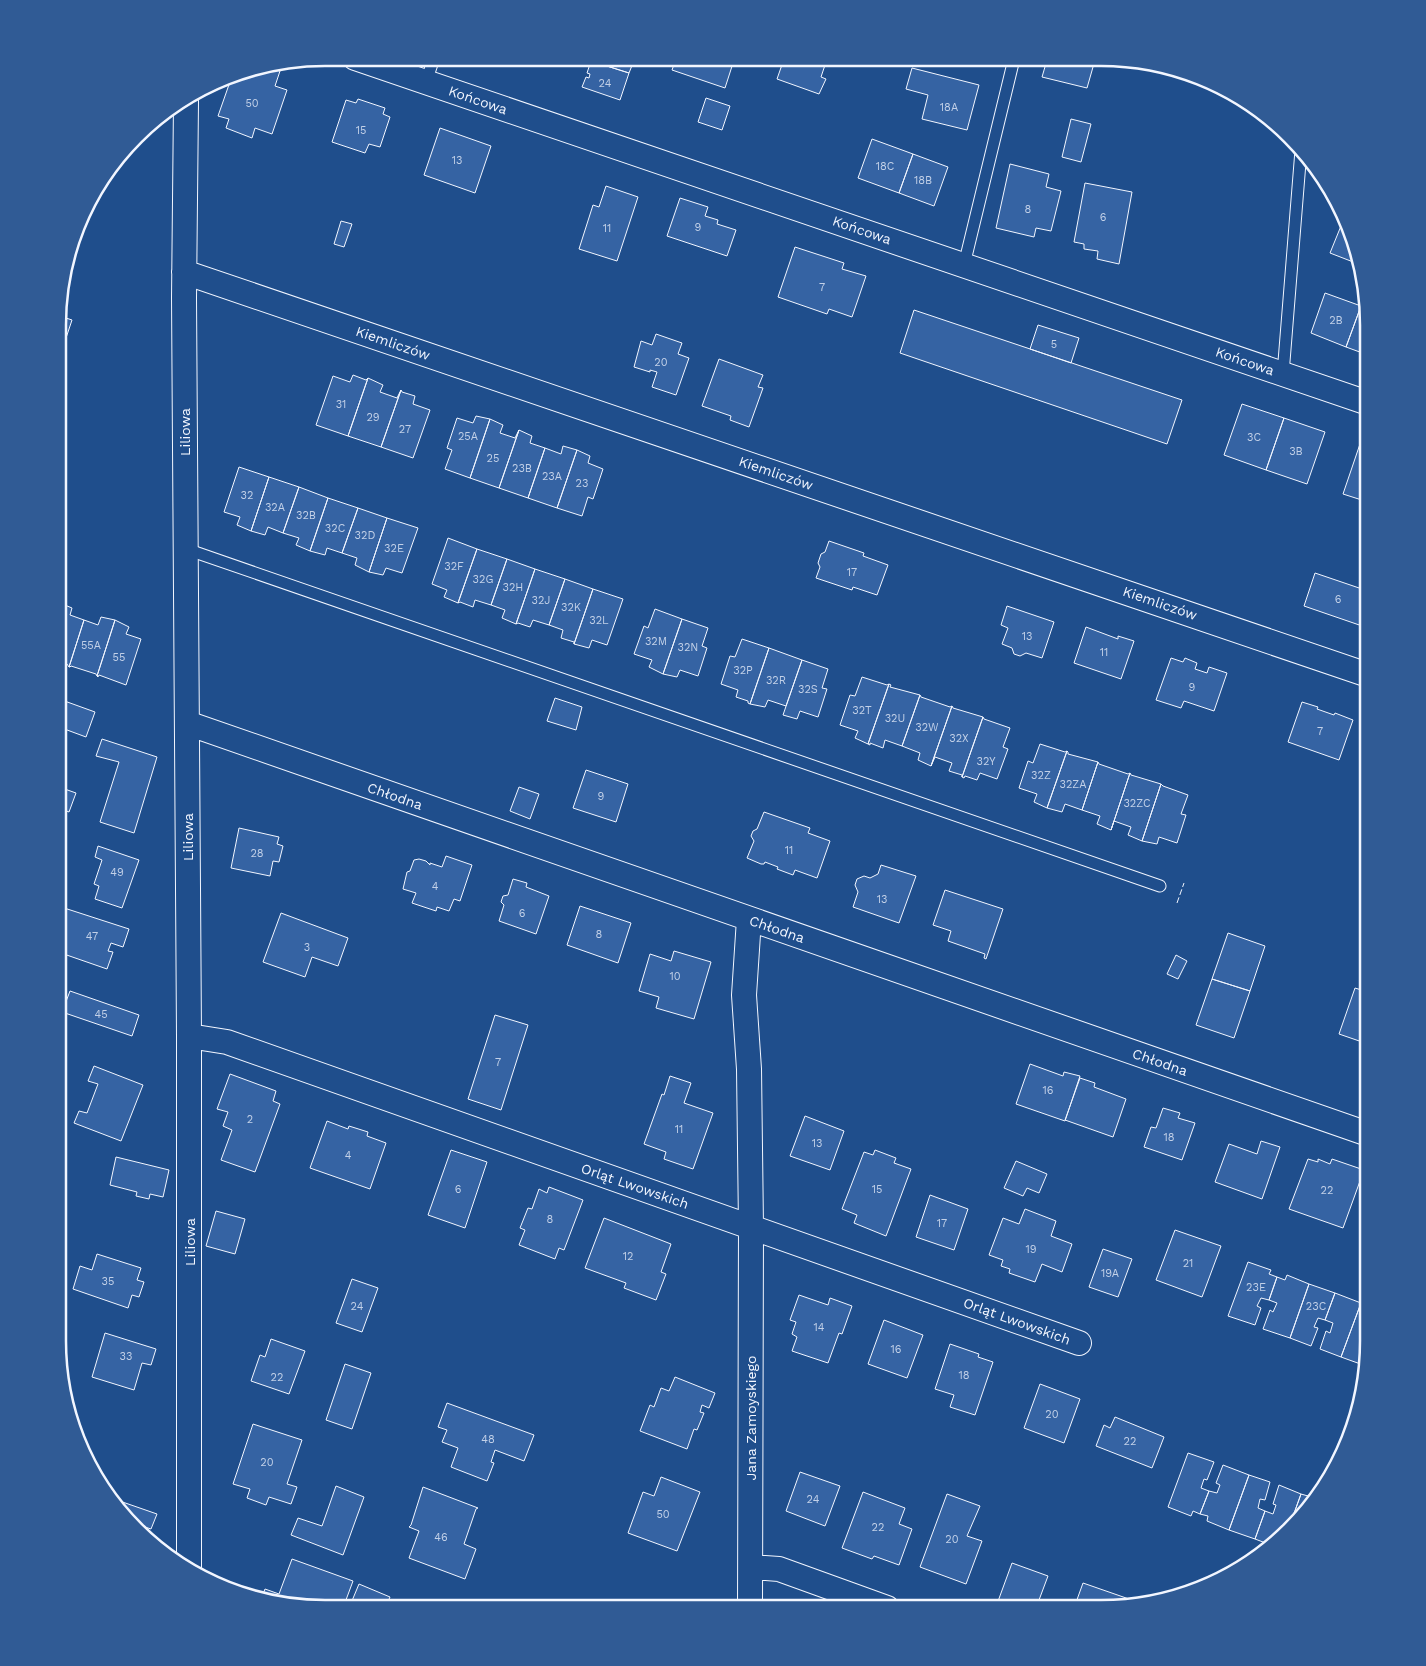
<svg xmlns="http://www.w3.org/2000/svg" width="1426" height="1666" font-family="'Work Sans',sans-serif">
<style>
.building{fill:#3563a3;stroke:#f2f6ff}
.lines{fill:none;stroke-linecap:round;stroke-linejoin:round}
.lane-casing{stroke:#f2f6ff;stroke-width:13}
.street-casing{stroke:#f2f6ff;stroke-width:26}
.lane{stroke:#1f4e8c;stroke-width:11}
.street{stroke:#1f4e8c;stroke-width:24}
.fence{stroke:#f2f6ff;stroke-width:1;stroke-dasharray:6 2.5;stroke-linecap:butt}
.labels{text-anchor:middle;stroke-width:4;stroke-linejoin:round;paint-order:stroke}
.number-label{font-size:11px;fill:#c3d1e8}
.street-label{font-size:14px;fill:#f2f6ff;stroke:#1f4e8c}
.rim{fill:none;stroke:#f2f6ff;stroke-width:2.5}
</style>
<rect width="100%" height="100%" fill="#1f4e8c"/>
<path class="building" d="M592 58H635L629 73 591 61Z
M676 59H729L734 60 725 88 672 70Z
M784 59H808L825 65 821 77 826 79 819 94 777 79Z
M808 59H827L825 65Z
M1047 60H1095L1087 88 1042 77Z
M591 61 629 73 620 100 582 87 586 77 589 78 590 74 587 73Z
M268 67 280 71 275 86 287 90 272 134 255 128 252 138 226 128 229 119 218 116 232 76 238 72 243 74 244 71Z
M912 68 979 85 967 130 922 119 928 95 906 89Z
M706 98 730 106 722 130 698 122Z
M358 99 385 108 383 114 390 117 380 147 369 144 365 153 332 142 346 100 356 103Z
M1071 119 1091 124 1081 162 1062 157Z
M440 128 491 146 475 193 424 175Z
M872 139 913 154 899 193 858 178Z
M913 154 948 167 934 206 899 193Z
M1010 164 1049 174 1046 187 1061 191 1051 231 1036 228 1034 237 996 228Z
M1085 183 1132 192 1119 264 1097 259 1098 251 1084 249V244L1074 242Z
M606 186 638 197 617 261 579 249 593 205 599 207Z
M680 198 708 207 705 216 718 220 717 224 736 230 727 256 667 236Z
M341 221 352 224 344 247 334 244Z
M1343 221 1345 222 1359 255 1361 265 1330 253Z
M795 247 844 263 842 269 866 276 852 317 829 309 827 314 778 297Z
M1325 293 1361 306 1346 347 1311 333Z
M1361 306 1366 308 1368 325V355L1346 347Z
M914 310 1182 400 1167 444 900 353Z
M60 316 72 320 60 356Z
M1038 325 1079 338 1071 363 1030 349Z
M656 334 682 343 678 354 689 358 676 395 652 387 657 372 650 370V372L634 367 641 341 652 345Z
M719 359 763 375 758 387 763 388 749 427 730 420 731 416 702 406Z
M353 375 366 380 368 378 348 436 316 425 333 376 350 382Z
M368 378 383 385 380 392 397 398 401 390 381 447 348 436Z
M401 390 402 392 415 396 413 404 430 410 413 458 381 447Z
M1242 404 1284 418 1266 470 1224 455Z
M476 416 490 419 470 478 445 469 452 450 447 448 457 418 473 423Z
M1284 418 1325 432 1307 484 1266 470Z
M490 419 503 425 500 433 515 438 519 430 499 488 470 478Z
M519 430 532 436 530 443 545 448 528 498 499 488Z
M1361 441 1368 443V502L1343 494Z
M563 446 577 450 557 508 528 498 545 448 561 454Z
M577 450 590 456 588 463 603 469 593 499 588 497 582 516 557 508Z
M239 467 269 477 251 531 237 525 240 517 224 512Z
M269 477 299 487 283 533 268 527 265 535 251 531Z
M299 487 328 498 310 551 296 545 299 538 283 533Z
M328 498 358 508 342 553 327 548 325 555 310 551Z
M358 508 387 518 369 572 355 565 357 558 342 553Z
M387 518 418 528 402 573 386 568 383 575 369 572Z
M448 538 477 549 458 603 444 597 447 590 432 584Z
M829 541 864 553 863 556 888 565 877 595 853 587 852 590 816 578 820 567 818 563 821 554 825 552Z
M477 549 507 559 491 605 475 600 473 607 460 602 458 603Z
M507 559 535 569 516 624 502 618 505 610 491 605Z
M535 569 565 579 549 625 533 620 530 627 518 623 516 624Z
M1315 573 1368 591V628L1304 606Z
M565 579 593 589 574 644V642L561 638 563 630 549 625Z
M593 589 623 599 607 645 592 640 589 648 574 644Z
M59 602 60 603 72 608 70 615 84 620 69 667 67 664 59 662Z
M1007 606 1054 622 1042 658 1026 653 1020 656 1014 654 1012 648 1002 644 1008 628 1001 625Z
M655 609 682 619 663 674 649 667 652 660 634 654 644 626 648 628Z
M101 617 115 620 97 676 96 674 71 666 70 667H69L84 620 98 625Z
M682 619 708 628 702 646 707 648 698 676 680 670 677 677 663 674Z
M115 620 129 627 126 634 141 639 126 685 99 675 98 677 97 676Z
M1086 627 1118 639V636L1134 641 1121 679 1074 663Z
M742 639 769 648 750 704 748 703V701L736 697 738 690 721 684 730 656 735 657Z
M769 648 802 660 786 706 768 700 765 707 750 704Z
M1171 658 1183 662 1185 658 1197 663 1195 669 1207 673 1209 667 1227 673 1214 711 1184 701 1181 708 1156 700Z
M802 660 828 669 822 688 827 689 818 717 800 711 797 719 783 715Z
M862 677 887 685 889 684 868 744 855 738 858 731 840 725 850 695 855 696Z
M889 684 891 685 890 687 920 695 902 746 885 740 883 748 870 743V745L868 744Z
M920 695 921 697 950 707 952 706 931 766 918 760 920 753 902 746Z
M555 698 582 707 576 730 547 721Z
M59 699 95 712 86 737 59 727Z
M1302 702 1318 707 1317 709 1334 715 1335 713 1353 720 1339 760 1288 742Z
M952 706 953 708 983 717 962 777V775L949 771 952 763 935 757 931 766Z
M983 717 984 719 1010 728 1003 747 1008 749 997 779 980 773 977 780 965 776 964 778 962 777Z
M102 739 157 757 134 833 100 822 119 762 96 756Z
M1040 744 1065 752 1067 751 1047 808 1034 802 1037 794 1019 788 1028 761 1033 763Z
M1067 751 1068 752V754L1098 762 1082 810 1065 804 1062 812 1047 808Z
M1098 762 1099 764 1128 774 1130 773 1111 830 1097 824 1100 816 1082 810Z
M586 770 628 784 616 822 573 808Z
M1130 773 1131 775 1161 784 1142 841 1128 835 1131 827 1114 821 1111 830Z
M1161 784 1163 786 1188 795 1181 814 1186 815 1177 843 1159 837 1157 844 1142 841Z
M59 787 76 793 69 812 59 808Z
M519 787 539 794 530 819 510 811Z
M764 812 810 828 808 833 830 841 817 878 795 870 793 875 777 869 778 867 765 862 764 864H761L747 858 754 841 751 836 753 831 757 829Z
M239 828 279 837 277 844 283 846 279 862 273 861 270 876 231 868Z
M98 846 139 860 122 908 95 899 99 886 94 884 102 860 95 857Z
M446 856 472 865 460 901 454 899 449 911 437 907 436 911 412 903 416 893 403 889 407 872 410 871 414 860 419 859 426 861 430 865V863L442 867Z
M881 865 916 876 899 923 853 907 858 892 855 885 857 879 864 876 870 878 878 874Z
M513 879 527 883 526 887 549 896 536 934 499 921 504 905 501 902 503 896 508 895Z
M945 890 1003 909 986 959 984 958 985 954 948 941 951 931 933 925Z
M58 906 129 929 123 947 111 943 108 951 113 952 107 969 58 952Z
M580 906 631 923 618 963 567 945Z
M281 913 348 938 338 966 312 957 305 977 263 962Z
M1228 933 1265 946 1250 991 1212 979Z
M674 951 711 962 694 1019 656 1008 659 997 639 991 650 954 671 961Z
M1176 955 1187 961 1178 979 1167 974Z
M1212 979 1250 991 1234 1038 1196 1025Z
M1355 988 1368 992V1044L1339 1034Z
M70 991 139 1015 132 1036 62 1012Z
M495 1015 528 1025 501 1110 468 1099Z
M1030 1064 1063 1076 1064 1072 1080 1076 1065 1121 1016 1104Z
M94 1066 143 1085 121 1141 74 1123 79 1111 87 1113 98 1084 88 1081Z
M230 1074 276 1091 273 1101 280 1104 255 1172 221 1160 232 1130 223 1126 228 1112 217 1109Z
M670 1076 691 1083 684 1103 713 1113 693 1169 664 1159 666 1152 644 1144 662 1094 664 1095Z
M1080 1078 1095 1083 1094 1087 1126 1099 1113 1137 1065 1120Z
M1163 1108 1180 1113 1178 1118 1195 1123 1182 1160 1144 1147 1151 1127 1156 1128Z
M805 1116 844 1131 830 1170 790 1156Z
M327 1121 348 1129 349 1126 368 1132 367 1136 386 1143 370 1189 310 1168Z
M1261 1141 1280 1147 1262 1199 1215 1182 1229 1144 1257 1154Z
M451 1150 487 1162 465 1228 428 1215Z
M875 1150 896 1158 894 1163 911 1169 886 1236 854 1223 857 1215 842 1209 864 1152 873 1155Z
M116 1157 169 1170 163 1197 150 1194 149 1199 136 1196 137 1192 110 1185Z
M1308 1159 1318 1162V1159L1330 1164 1332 1159 1364 1170 1343 1228 1289 1209Z
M1016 1161 1047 1174 1039 1193 1027 1188 1023 1196 1004 1188Z
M549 1187 583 1200 564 1250 559 1248 555 1259 519 1245 525 1230 520 1228 528 1208 532 1209 539 1189 547 1193Z
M930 1195 968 1209 954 1250 916 1237Z
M1025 1209 1056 1221 1051 1236 1072 1244 1062 1272 1042 1264 1035 1282 1009 1273 1010 1269 1001 1266 1003 1260 989 1255 1003 1218 1019 1224Z
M216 1211 245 1219 235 1254 206 1246Z
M604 1218 671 1244 661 1272 666 1274 656 1300 624 1288 626 1283 585 1268Z
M1175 1230 1221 1246 1202 1297 1156 1280Z
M1103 1249 1132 1259 1118 1297 1089 1287Z
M97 1254 141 1268 137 1280 144 1282 139 1297 132 1295 128 1308 73 1289 80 1266 92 1270Z
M1248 1262 1271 1270 1269 1274 1277 1277 1269 1300 1261 1298 1257 1306 1261 1308 1255 1325 1228 1316Z
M1287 1275 1309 1284 1290 1338 1263 1329 1270 1310 1273 1312 1277 1303 1269 1300 1277 1277 1285 1280Z
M352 1279 378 1288 362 1332 336 1323Z
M1309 1284 1335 1293 1325 1320 1318 1318 1314 1327 1318 1328 1311 1346 1290 1338Z
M1335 1293 1361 1303 1341 1357 1320 1349 1326 1331 1330 1333 1333 1323 1325 1320Z
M799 1295 828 1305 830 1298 852 1306 842 1334 839 1333 828 1363 792 1351 797 1337 792 1334 796 1322 790 1320Z
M1361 1303 1368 1305V1359L1366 1366 1341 1357Z
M884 1320 923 1335 907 1378 868 1364Z
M105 1333 156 1349 151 1365 142 1363 134 1390 92 1377Z
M271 1339 305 1351 289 1394 251 1381 260 1355 265 1357Z
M950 1344 979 1354 978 1357 993 1362 975 1415 950 1407 954 1395 935 1389Z
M345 1364 371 1373 352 1429 326 1420Z
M675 1377 715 1393 709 1408 702 1405 700 1412 704 1413 697 1430 694 1429 687 1449 640 1431 650 1405 654 1407 661 1388 669 1391Z
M1040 1384 1080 1399 1064 1443 1024 1428Z
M447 1403 534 1435 524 1461 495 1450 491 1462 494 1463 487 1481 451 1467 458 1448 442 1442 447 1430 438 1427Z
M1115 1417 1164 1437 1152 1468 1096 1446 1104 1425 1110 1428Z
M253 1424 302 1440 287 1484 297 1487 291 1504 269 1497 266 1505 247 1498 250 1489 233 1484Z
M1188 1453 1214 1462 1207 1480 1204 1479 1201 1488 1209 1491 1200 1514 1193 1511 1191 1516 1168 1507Z
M1223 1465 1249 1475 1229 1530 1207 1521 1208 1516 1200 1514 1209 1491 1217 1493 1220 1485 1216 1483Z
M800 1472 840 1486 825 1526 786 1511Z
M1249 1475 1270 1482 1265 1500 1260 1499 1258 1508 1265 1511 1255 1539 1229 1530Z
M661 1477 700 1492 677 1551 628 1533 643 1492 654 1496Z
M1279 1485 1301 1494 1287 1533 1271 1545 1255 1539 1265 1511 1273 1514 1276 1505 1273 1504Z
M336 1486 364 1497 343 1555 291 1535 298 1518 322 1526Z
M423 1487 478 1508 476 1509 464 1544 476 1549 465 1579 409 1558 419 1531 409 1527 411 1525Z
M863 1492 905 1508 899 1524 912 1529 899 1565 874 1556 872 1559 842 1548Z
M947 1494 980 1506 967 1536 982 1541 966 1584 920 1567Z
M1301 1494 1315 1498 1287 1533Z
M111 1498 157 1514 151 1529 142 1526 139 1533 136 1530Z
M292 1559 353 1581 343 1608H307L261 1599 265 1589 279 1594Z
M1012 1563 1048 1576 1036 1608H1007L997 1604Z
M1083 1583 1129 1599 1126 1607 1074 1608Z
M359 1584 390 1597 385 1608H349Z"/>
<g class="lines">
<defs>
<path id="lane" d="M426 82 434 58
M964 265 1014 59
M1283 374 1301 150
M186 549 1160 886"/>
<path id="street" d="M355 58 1368 403
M186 102 184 298 189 1036V1571
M184 272 1368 675
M187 723 1368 1134
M749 919 744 995 749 1069 751 1227 750 1608
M189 1036 227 1042 1079 1343
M751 1567 779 1569 887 1608"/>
</defs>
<use href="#lane" class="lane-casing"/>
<use href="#street" class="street-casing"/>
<use href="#lane" class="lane"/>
<use href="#street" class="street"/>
<path class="fence" d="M1177 903 1184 883"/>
</g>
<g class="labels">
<g class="number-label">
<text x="605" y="87">24</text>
<text x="252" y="107">50</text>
<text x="949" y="111">18A</text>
<text x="361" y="134">15</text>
<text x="457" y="164">13</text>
<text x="885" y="170">18C</text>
<text x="923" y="184">18B</text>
<text x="1028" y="213">8</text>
<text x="1103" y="221">6</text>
<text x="698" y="231">9</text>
<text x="607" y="232">11</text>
<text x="822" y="291">7</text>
<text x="1336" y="324">2B</text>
<text x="1054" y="348">5</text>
<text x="661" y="366">20</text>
<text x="341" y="408">31</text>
<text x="373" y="421">29</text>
<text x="405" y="433">27</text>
<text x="468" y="440">25A</text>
<text x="1254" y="441">3C</text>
<text x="1296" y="455">3B</text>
<text x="493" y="462">25</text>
<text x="522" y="472">23B</text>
<text x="552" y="480">23A</text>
<text x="582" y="487">23</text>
<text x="247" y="499">32</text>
<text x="275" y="511">32A</text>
<text x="306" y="519">32B</text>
<text x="335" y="532">32C</text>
<text x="365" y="539">32D</text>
<text x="394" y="552">32E</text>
<text x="454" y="570">32F</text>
<text x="852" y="576">17</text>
<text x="483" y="583">32G</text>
<text x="513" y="591">32H</text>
<text x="1338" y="603">6</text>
<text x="541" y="604">32J</text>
<text x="571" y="611">32K</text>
<text x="599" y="624">32L</text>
<text x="1027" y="640">13</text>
<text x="656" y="645">32M</text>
<text x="91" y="649">55A</text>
<text x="688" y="651">32N</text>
<text x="1104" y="656">11</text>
<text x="119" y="661">55</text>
<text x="743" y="674">32P</text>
<text x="776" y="684">32R</text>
<text x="1192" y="691">9</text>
<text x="808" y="693">32S</text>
<text x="862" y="714">32T</text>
<text x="895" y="722">32U</text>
<text x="927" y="731">32W</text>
<text x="1320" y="735">7</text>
<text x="959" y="742">32X</text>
<text x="986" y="765">32Y</text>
<text x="1041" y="779">32Z</text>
<text x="1073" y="788">32ZA</text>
<text x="601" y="800">9</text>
<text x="1137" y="807">32ZC</text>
<text x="789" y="854">11</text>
<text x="257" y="857">28</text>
<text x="117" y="876">49</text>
<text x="435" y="890">4</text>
<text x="882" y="903">13</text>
<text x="522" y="917">6</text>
<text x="599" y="938">8</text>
<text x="92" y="940">47</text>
<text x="307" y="951">3</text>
<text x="675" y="980">10</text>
<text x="101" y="1018">45</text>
<text x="498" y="1066">7</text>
<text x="1048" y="1094">16</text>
<text x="250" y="1123">2</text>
<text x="679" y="1133">11</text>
<text x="1169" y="1141">18</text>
<text x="817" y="1147">13</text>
<text x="348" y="1159">4</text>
<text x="458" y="1193">6</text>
<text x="877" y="1193">15</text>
<text x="1327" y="1194">22</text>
<text x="550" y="1223">8</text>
<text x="942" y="1227">17</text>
<text x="1031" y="1253">19</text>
<text x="628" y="1260">12</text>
<text x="1188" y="1267">21</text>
<text x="1110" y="1277">19A</text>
<text x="108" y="1285">35</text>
<text x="1256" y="1291">23E</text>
<text x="357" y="1310">24</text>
<text x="1316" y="1310">23C</text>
<text x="819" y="1331">14</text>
<text x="896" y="1353">16</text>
<text x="126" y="1360">33</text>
<text x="964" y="1379">18</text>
<text x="277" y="1381">22</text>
<text x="1052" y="1418">20</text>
<text x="488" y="1443">48</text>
<text x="1130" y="1445">22</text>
<text x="267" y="1466">20</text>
<text x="813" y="1503">24</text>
<text x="663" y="1518">50</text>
<text x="878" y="1531">22</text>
<text x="441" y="1541">46</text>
<text x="952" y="1543">20</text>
</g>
<g class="street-label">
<text transform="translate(478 100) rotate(19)" y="5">Końcowa</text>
<text transform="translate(862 230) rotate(19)" y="5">Końcowa</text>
<text transform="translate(393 343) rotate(19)" y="5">Kiemliczów</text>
<text transform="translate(1245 361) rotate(19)" y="5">Końcowa</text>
<text transform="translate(185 432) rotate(-90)" y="5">Liliowa</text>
<text transform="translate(776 473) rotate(19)" y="5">Kiemliczów</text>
<text transform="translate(1160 603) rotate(19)" y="5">Kiemliczów</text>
<text transform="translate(395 796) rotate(19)" y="5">Chłodna</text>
<text transform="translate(188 837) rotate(-90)" y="5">Liliowa</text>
<text transform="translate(777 929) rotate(19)" y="5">Chłodna</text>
<text transform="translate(1160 1062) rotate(19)" y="5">Chłodna</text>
<text transform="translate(635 1186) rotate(19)" y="5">Orląt Lwowskich</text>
<text transform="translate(190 1242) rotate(-90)" y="5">Liliowa</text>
<text transform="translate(1017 1321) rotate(20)" y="5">Orląt Lwowskich</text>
<text transform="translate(751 1418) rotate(-90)" y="5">Jana Zamoyskiego</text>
</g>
</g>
<path d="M0 0H1426V1666H0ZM325 66H1101A259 259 0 0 1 1360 325V1341A259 259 0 0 1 1101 1600H325A259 259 0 0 1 66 1341V325A259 259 0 0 1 325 66Z" fill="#305b95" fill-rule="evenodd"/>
<path class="rim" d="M325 66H1101A259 259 0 0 1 1360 325V1341A259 259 0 0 1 1101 1600H325A259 259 0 0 1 66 1341V325A259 259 0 0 1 325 66Z"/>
</svg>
